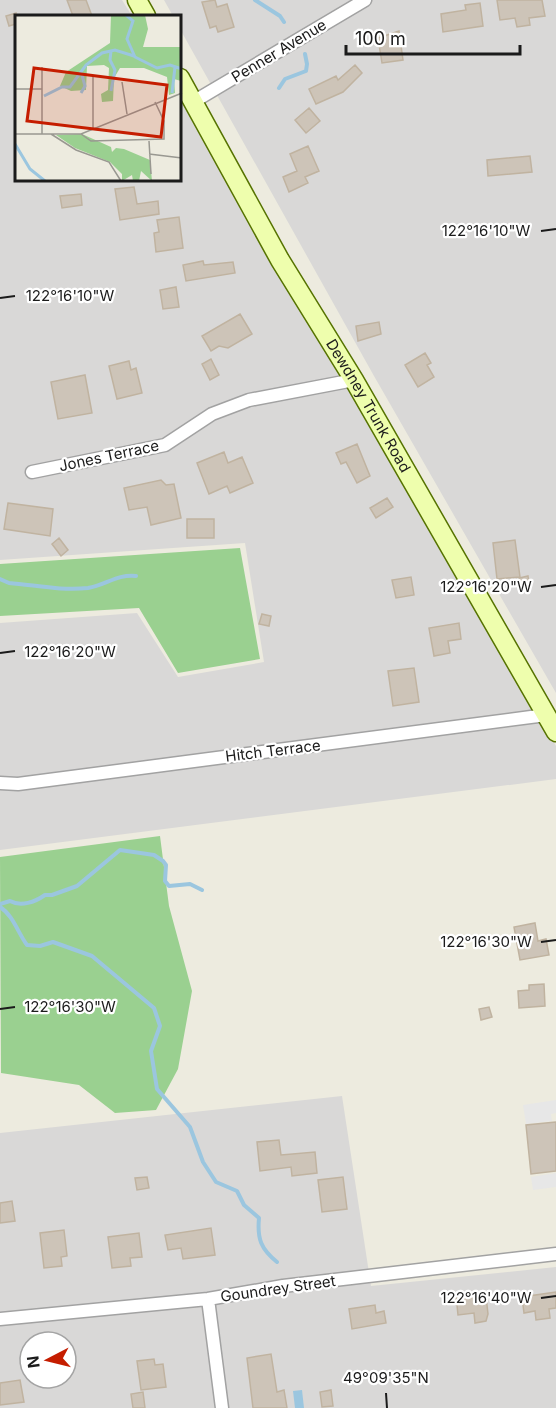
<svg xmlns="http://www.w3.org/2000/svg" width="556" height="1408" font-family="Inter,sans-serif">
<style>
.residential{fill:#d9d8d7;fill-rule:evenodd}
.forest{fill:#9ad090}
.parking{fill:#e7e7e7}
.water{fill:#9bc6df}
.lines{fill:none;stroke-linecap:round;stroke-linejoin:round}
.stream{stroke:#9bc6df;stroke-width:4}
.building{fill:#cdc4b8;stroke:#c0b3a0;stroke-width:1.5}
.street-casing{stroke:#a2a2a2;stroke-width:15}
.secondary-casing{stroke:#567300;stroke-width:21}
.street{stroke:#fff;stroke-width:12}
.secondary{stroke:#eefead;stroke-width:18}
.ticks{fill:none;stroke:#1b1b1b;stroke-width:2}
.labels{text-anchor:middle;stroke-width:4.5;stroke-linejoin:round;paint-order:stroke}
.street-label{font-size:15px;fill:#1b1b1b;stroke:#fff}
.inset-river{fill:none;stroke:#9bc6df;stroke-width:3}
.inset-road{fill:none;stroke:#999891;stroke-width:1.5}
.view{fill:#c51d00;fill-opacity:0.15;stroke:#c51d00;stroke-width:3}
.inset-edge{fill:none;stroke:#1b1b1b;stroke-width:3}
.ticks-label{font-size:15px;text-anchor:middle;fill:#1b1b1b;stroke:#fff;stroke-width:4.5;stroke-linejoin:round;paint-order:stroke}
</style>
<rect width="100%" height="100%" fill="#edebdf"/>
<path class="residential" d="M0 0H122L132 16H16V180H180V98L556 746V779L0 850V623L137 613 178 677 264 662 245 543 0 560Z
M164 0H556V693L374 376 180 29V16H173Z
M342 1096 371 1286 556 1267V1408H0V1133ZM30 1342H66V1378H30Z"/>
<path class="forest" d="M240 548 260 659 178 673 139 608 0 616V564Z
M160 836 169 906 192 991 178 1069 156 1110 115 1113 79 1085 1 1073 0 857Z"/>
<path class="parking" d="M556 1100V1113L551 1114 552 1121 526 1124 523 1105Z
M556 1173V1187L533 1190 531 1177Z"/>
<path class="water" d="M302 1390 304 1408H295L293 1391Z"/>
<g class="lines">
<path class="stream" d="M255 0 280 16 284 22
M279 88 285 79 306 71 307 64 305 54
M0 579 9 583C35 585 61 591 88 588 106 585 117 574 136 576
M0 904 10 901C21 907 35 902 45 895H52L77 886 120 850 154 855 163 861 166 865 165 881 169 886 190 884 202 890
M0 907C13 915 18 933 27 945L40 946 53 942 92 956 154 1008 160 1026 151 1051 157 1089 190 1127 203 1162 216 1182 237 1191 244 1205 259 1218C257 1239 261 1249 277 1262"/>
</g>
<path class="building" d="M67 0H86L92 16H73Z
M215 0 217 7 227 4 234 27 218 32 216 26 210 28 202 2Z
M497 0H542L545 16 529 18 530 25 517 27 515 18 500 20Z
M480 3 483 26 443 32 441 14 466 10 465 5Z
M16 13V24L9 26 6 16Z
M399 31 403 60 382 63 378 38Z
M355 65 362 73 343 92 316 104 309 89 336 76 338 80Z
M309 108 320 121 306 133 295 120Z
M308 146 319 171 305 177 308 183 289 192 283 177 297 171 290 154Z
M530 156 532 172 488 176 487 160Z
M134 187 137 204 158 201 159 214 120 220 115 189Z
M81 194 82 205 62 208 60 196Z
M179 217 183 248 156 252 154 233 159 232 157 220Z
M203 261 204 265 233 262 235 273 186 281 183 265Z
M176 287 179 307 163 309 160 290Z
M240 314 252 334 228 348 219 346 211 351 202 336Z
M379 322 381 334 358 341 356 326Z
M425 353 431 363 427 365 434 377 418 387 405 365Z
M211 359 219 375 210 380 202 364Z
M129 361 131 370 136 368 142 393 117 399 109 366Z
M85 375 92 413 58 419 51 382Z
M357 444 370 476 357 483 346 462 341 464 336 453Z
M224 452 228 463 242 457 253 483 230 493 227 486 209 494 197 463Z
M161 480 166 485 174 484 181 518 151 525 147 507 129 510 124 488Z
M387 498 393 507 376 518 370 508Z
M8 503 53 509 50 536 4 529Z
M187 519H214V538H187Z
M59 538 68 550 61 556 52 544Z
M515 540 520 577 497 579 493 543Z
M528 576 530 589 521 590 519 578Z
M411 577 414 595 396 598 392 580Z
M262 614 271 616 269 626 259 624Z
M459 623 461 639 448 641 450 653 434 656 429 628Z
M414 668 419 702 393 706 388 671Z
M535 923 538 941 546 939 549 955 520 960 514 927Z
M544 984 545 1006 519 1008 518 991 529 990V985Z
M489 1007 492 1017 481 1020 479 1009Z
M556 1122V1171L531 1174 526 1125Z
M279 1140 281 1155 315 1152 317 1173 292 1176 291 1167 260 1171 257 1142Z
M147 1177 149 1188 137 1190 135 1178Z
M343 1177 347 1209 322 1212 318 1180Z
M12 1201 15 1221 0 1223V1203Z
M211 1228 215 1255 183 1259 181 1248 168 1250 165 1235Z
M64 1230 67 1256 61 1257 62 1266 44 1268 40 1233Z
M139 1233 142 1257 130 1258 131 1266 112 1268 108 1237Z
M556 1292V1308L549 1309 550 1318 536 1320 535 1311 524 1313 522 1297Z
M478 1293 479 1297 486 1296 488 1314 486 1321 475 1323 474 1313 458 1315 456 1295Z
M375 1305 376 1313 384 1311 386 1323 352 1329 349 1309Z
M271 1354 277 1392 284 1390 287 1408H253L247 1358Z
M154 1359 155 1365 163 1364 166 1387 141 1390 137 1361Z
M20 1380 24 1402 0 1405V1383Z
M331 1390 333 1406 322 1407 320 1392Z
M143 1392 145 1408H133L131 1394Z"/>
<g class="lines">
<defs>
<path id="street" d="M193 102 365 0
M32 472 165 445 212 414 249 400 354 380
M0 783 18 784 546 715
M208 1299 222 1408
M0 1319 208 1299 283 1286 556 1254"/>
<g id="secondary">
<path d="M137 0 146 16"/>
<path id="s1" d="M180 78 280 260 354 380 556 732"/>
</g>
</defs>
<use href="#street" class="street-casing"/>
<use href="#secondary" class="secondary-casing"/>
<use href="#street" class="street"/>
<use href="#secondary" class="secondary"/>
</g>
<path class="ticks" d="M541 231 556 229M0 298 15 296M541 587 556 585M0 653 15 651M541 942 556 940M0 1009 15 1007M541 1298 556 1296M386 1393 387 1408"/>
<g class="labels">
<g class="street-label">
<text transform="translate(279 51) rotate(-31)" y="5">Penner Avenue</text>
<text dy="5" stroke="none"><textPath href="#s1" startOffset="378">Dewdney Trunk Road</textPath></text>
<text transform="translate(109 456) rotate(-12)" y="5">Jones Terrace</text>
<text transform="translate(273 751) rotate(-7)" y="5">Hitch Terrace</text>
<text transform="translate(278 1289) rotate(-8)" y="5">Goundrey Street</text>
</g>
</g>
<g transform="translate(15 15)">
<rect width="166" height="166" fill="#edebdf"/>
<path d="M96 0H130L133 14 128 32H166V66L159 64 160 78 154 80 152 62 129 53H105L99 63 98 86 87 87 86 79 93 75 94 53 89 50 72 51 71 75 56 76 45 71 51 57 95 28ZM67 119 96 132 97 137 101 133 109 134 135 145 137 166 126 156 124 166H118L117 160 107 166V159L95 147 60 133 41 120Z" fill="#9ad090"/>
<path class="inset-river" d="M111 0 118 6 112 24 120 42 142 53 155 50 167 54M96 76 100 55 95 45 96 36M66 78 70 71 67 60M157 78 160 52M29 81 47 72H55L71 50 87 38 100 35 119 41M0 129 15 154 30 166"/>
<path class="inset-road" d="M107 67 112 99M0 74H27M78 113V60M0 119H66L167 78M27 119V52M36 119 61 135 94 147 106 166M66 119 76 126 149 124V106L140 87M134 126 136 159M134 139 167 143"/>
<path class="view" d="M19 53 152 70 146 122 12 106Z"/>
<rect width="166" height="166" class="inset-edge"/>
</g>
<g class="ticks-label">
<text x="486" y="236">122°16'10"W</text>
<text x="70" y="301">122°16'10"W</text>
<text x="486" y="592">122°16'20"W</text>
<text x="70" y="657">122°16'20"W</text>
<text x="486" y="947">122°16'30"W</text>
<text x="70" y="1012">122°16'30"W</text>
<text x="486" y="1303">122°16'40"W</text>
<text x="386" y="1383">49°09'35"N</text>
</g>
<g transform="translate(48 1360) rotate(263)"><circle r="28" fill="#ffffff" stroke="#a4a4a4" stroke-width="1.5"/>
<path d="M0-4.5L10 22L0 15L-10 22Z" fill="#c51d00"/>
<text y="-9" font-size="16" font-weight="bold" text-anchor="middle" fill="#1b1b1b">N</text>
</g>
<path d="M346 45v9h174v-9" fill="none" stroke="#1b1b1b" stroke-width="3"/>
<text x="355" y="45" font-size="18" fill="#1b1b1b" stroke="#ffffff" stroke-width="4.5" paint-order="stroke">100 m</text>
</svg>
